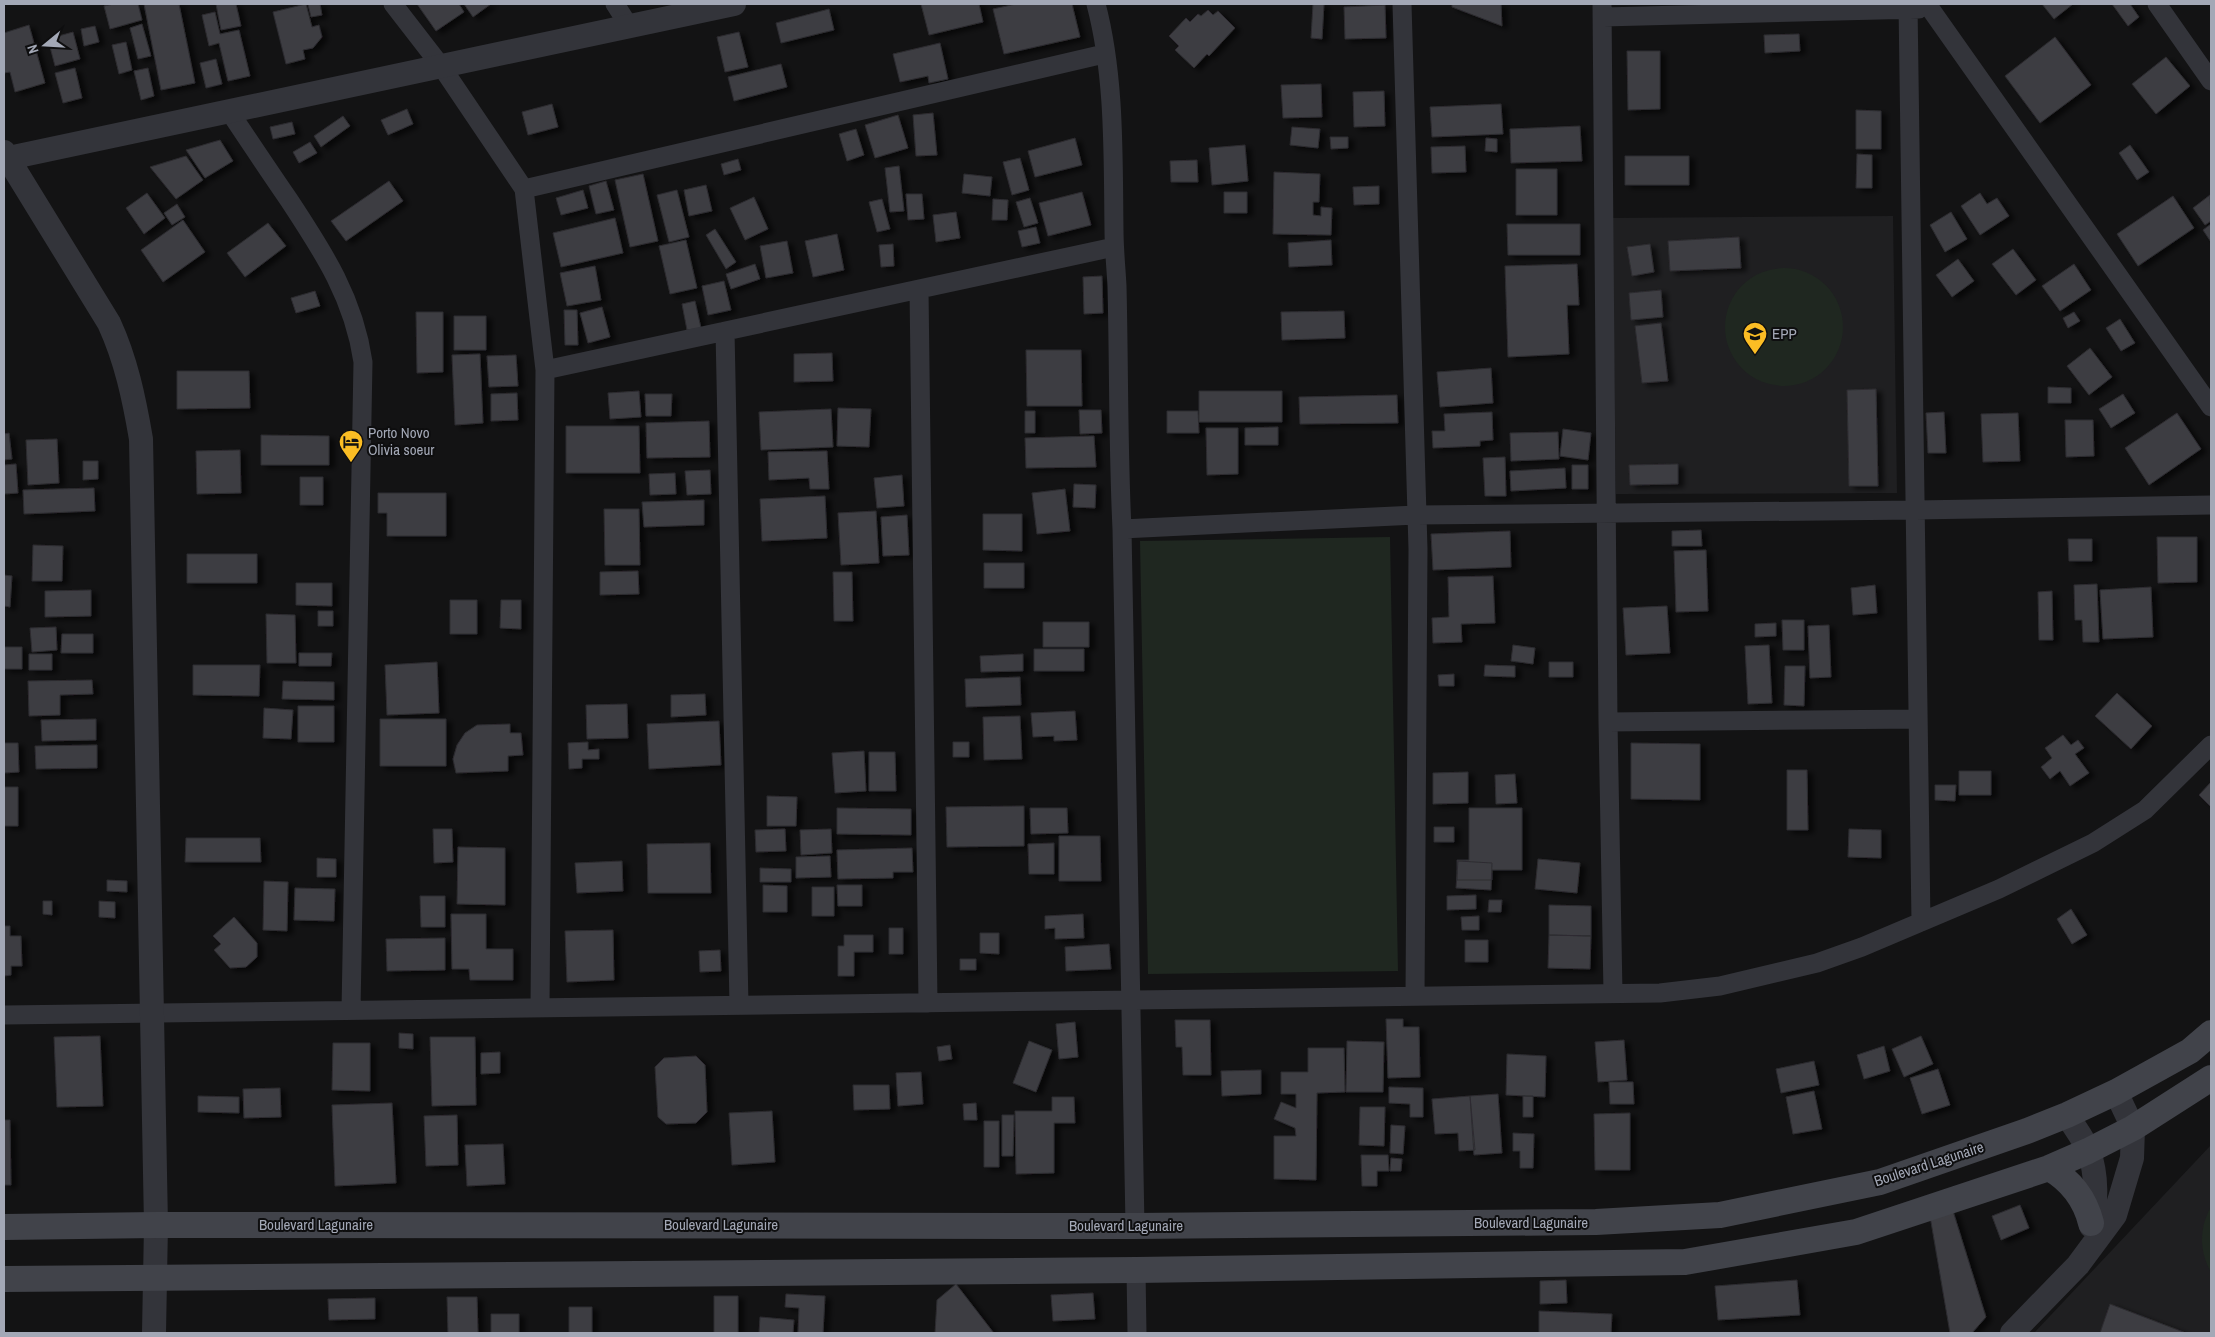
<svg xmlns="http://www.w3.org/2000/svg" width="2215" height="1337" font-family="'Archivo Narrow',sans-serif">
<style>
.built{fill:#1f1f21}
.green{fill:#1f2720}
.building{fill:#3c3d42;stroke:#2d2c30;filter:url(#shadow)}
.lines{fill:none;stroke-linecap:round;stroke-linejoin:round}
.minor{stroke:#33343a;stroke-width:19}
.tertiary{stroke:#33343a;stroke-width:24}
.secondary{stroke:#41434a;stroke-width:26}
.labels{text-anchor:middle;stroke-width:4;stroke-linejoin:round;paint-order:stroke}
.poi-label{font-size:15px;fill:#a3a8b6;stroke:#0e0e0f;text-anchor:start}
.street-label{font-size:15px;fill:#a3a8b6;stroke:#0e0e0f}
</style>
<defs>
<filter id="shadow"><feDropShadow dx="5.5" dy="3" stdDeviation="2.5" flood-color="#0009"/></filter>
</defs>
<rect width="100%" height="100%" fill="#131314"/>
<path class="built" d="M1893 216 1897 493 1616 494 1612 218Z
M2211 1145V1333H2034Z"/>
<path class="green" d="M1725 327a59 59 0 1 1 118 0a59 59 0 1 1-118 0Z
M1390 537 1398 971 1148 974 1140 541Z
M2211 1207V1272C2199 1252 2199 1227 2211 1207Z"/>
<path class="building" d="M114 4H138L142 20 110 29 104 6Z
M144 4H179L195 83 161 90Z
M216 4H236L241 26 221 30Z
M306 4 312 27 319 25 322 37 313 48 303 50 305 59 286 64 273 12Z
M308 4H320L322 15 311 17Z
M417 4H459L464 12 436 31Z
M464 4H491L473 17Z
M921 4H979L983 22 929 35Z
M1016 4H1072L1080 37 1004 54 993 9Z
M1313 4H1324L1322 39 1311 38Z
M1452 4H1501L1502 26 1452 7Z
M2042 4H2073L2054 19Z
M2112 4H2130L2139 17 2128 26Z
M1385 5 1386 38 1345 39 1344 7Z
M829 9 834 30 781 43 776 23Z
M1208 10 1213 15 1218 11 1235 28 1209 56 1207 54 1194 68 1175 50 1179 46 1169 36 1186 18 1190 22 1198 14 1201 16Z
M215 12 220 34 239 30 250 76 228 81 219 43 209 46 202 15Z
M142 24 151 56 138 59 130 28Z
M29 25 45 83 15 92 10 72 4 73V33Z
M95 26 99 42 84 46 81 29Z
M73 32 80 59 55 66 48 39Z
M739 32 748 67 725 72 717 37Z
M1799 34 1800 51 1765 53 1764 35Z
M2055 37 2091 85 2040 123 2005 76Z
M126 42 132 70 119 74 112 45Z
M940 43 948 79 929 83 928 76 900 82 893 54Z
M1627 51H1660V109L1628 110Z
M2166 57 2190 86 2156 114 2132 84Z
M216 59 222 84 206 88 200 63Z
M781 64 787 87 734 101 728 77Z
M75 68 82 98 63 103 55 73Z
M148 68 154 96 141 100 134 71Z
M1321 84 1322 117 1283 118 1281 85Z
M1384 91 1385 126 1354 127 1353 92Z
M552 104 558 127 528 135 522 112Z
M1501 104 1503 134 1432 137 1430 107Z
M407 109 413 124 388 135 381 120Z
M1856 110 1881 111V149H1856Z
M933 113 937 155 916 156 913 115Z
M898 115 908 148 875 158 865 125Z
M343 116 350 126 321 147 314 136Z
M292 122 295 134 273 139 270 127Z
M1580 126 1582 161 1511 163 1510 129Z
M1292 127 1320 129 1318 148 1290 145Z
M856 129 864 155 847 161 839 134Z
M1330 137H1348V148L1331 149Z
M1075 138 1082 165 1035 177 1028 151Z
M1486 138 1497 139V152L1485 151Z
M220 140 233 161 205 178 186 150Z
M310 142 317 153 299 163 293 152Z
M1245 145 1248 181 1212 185 1209 148Z
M2130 145 2149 172 2137 180 2119 153Z
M1465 146 1466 172 1432 173 1431 147Z
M1857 154 1872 155V188H1856Z
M186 156 203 180 176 199 150 167Z
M1625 156H1689V185H1625Z
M1020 158 1029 190 1012 195 1003 162Z
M738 159 741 170 724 175 721 164Z
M1197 160 1198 182H1171L1170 161Z
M899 166 904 211 890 212 885 168Z
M1516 169H1557V215H1516Z
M1274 172 1320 174 1319 202H1313V215L1321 216V207L1332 208 1331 235 1273 234Z
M643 174 658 241 630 247 615 180Z
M964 174 992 177 990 196 962 193Z
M389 181 403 201 346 241 331 221Z
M606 181 614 210 596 214 589 186Z
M706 185 712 211 689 216 684 190Z
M1379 186V204L1354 205 1353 187Z
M583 190 588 208 561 215 556 198Z
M677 190 689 237 669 242 657 195Z
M1082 192 1091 225 1048 236 1039 203Z
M1224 192H1247V213H1224Z
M147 193 165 218 144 234 126 208Z
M1980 193 1987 204 1997 198 2009 216 1980 235 1961 206Z
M906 194H922L924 219 908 220Z
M2210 195 2211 221 2205 225 2193 208Z
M2173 196 2194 228 2138 266 2117 234Z
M754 197 768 229 745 240 730 208Z
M1030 198 1038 223 1024 227 1016 202Z
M882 199 890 229 877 232 869 202Z
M993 199 1008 200 1007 220H992Z
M177 204 185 217 172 225 164 213Z
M956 212 960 238 936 242 933 215Z
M1951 212 1967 239 1945 252 1930 225Z
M615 218 623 253 561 267 553 233Z
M183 220 205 252 163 282 141 250Z
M268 223 286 246 245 277 227 253Z
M1507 224H1580V255H1508Z
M2211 224V242L2203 230Z
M1036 227 1040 243 1022 247 1018 231Z
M715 229 736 262 726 269 706 235Z
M837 234 844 270 813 277 805 241Z
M1739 237 1741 268 1670 271 1668 241Z
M686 240 697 288 670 294 659 246Z
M1331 240 1332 265 1289 267 1288 243Z
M787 241 793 273 766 278 760 246Z
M893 244 894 266 881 267 879 245Z
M1650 244 1654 272 1632 276 1627 247Z
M2013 249 2036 280 2016 295 1992 264Z
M1958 259 1974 281 1952 297 1936 275Z
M755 264 760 279 731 289 726 274Z
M1577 264 1579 305H1567L1569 354 1508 357 1505 266Z
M2074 264 2091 290 2060 311 2042 286Z
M595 266 601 300 567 306 560 273Z
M1102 276 1103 313 1084 314 1083 277Z
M724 281 731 310 708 315 702 286Z
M1661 290 1663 317 1631 320 1629 293Z
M315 291 320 306 296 313 291 298Z
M695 301 701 328 687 330 682 304Z
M602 307 610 337 588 343 580 313Z
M564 310H577L578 345H565Z
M1344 311 1345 338 1282 340 1281 312Z
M416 312H443V372L417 373Z
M2074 312 2080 321 2068 328 2063 318Z
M454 316H486V350H454Z
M2120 319 2135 343 2121 351 2106 328Z
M1661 323 1668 381 1642 383 1635 326Z
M2090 348 2112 377 2089 395 2067 366Z
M1026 350H1081L1082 406H1027Z
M832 353 833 381 794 382V354Z
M480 354 483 423 455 425 452 355Z
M516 355 518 386 489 387 487 356Z
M1491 368 1493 403 1440 407 1437 372Z
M177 371H249L250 408 177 409Z
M2048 387 2071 388V403H2048Z
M1876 389 1878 486H1849L1847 390Z
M639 391 641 417 610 419 608 393Z
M1199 391H1282V422H1199Z
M517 393 518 420 491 421V394Z
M645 394H672L671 416H646Z
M2123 394 2135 413 2111 428 2099 409Z
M1397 395 1398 423 1300 424 1299 397Z
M838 408 871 409 869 447 837 446Z
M831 409 833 447 761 450 759 412Z
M1079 410H1101L1102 433 1080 434Z
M1025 411H1035V433H1025Z
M1167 411H1198L1199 433H1167Z
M1492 412 1493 440 1480 441V446L1433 448 1432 431H1445L1444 414Z
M1944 412 1946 453H1928L1926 413Z
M2018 413 2020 461 1983 462 1981 414Z
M2177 413 2201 449 2149 485 2125 448Z
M2065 420H2093L2094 456 2066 457Z
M709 421 710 457 647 458 646 423Z
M566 426H639L640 473H566Z
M1278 427V445H1245V428Z
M1206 428H1238V474L1207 475Z
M1563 429 1591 433 1588 460 1560 456Z
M1558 432 1559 459 1511 461 1510 433Z
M9 433 12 459 4 460V434Z
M261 435 329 436V465H261Z
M1094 436 1096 467 1026 468 1025 438Z
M57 439 59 483 28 485 26 440Z
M240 450 241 493 197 494 196 451Z
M827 451 829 489H810L809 478 769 480 768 452Z
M1505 457 1506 496H1485L1483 458Z
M83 461H98V479L83 480Z
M16 464 18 493 4 494V465Z
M1678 464V484L1630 485 1629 465Z
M1572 465H1588V489H1572Z
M1565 468 1566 488 1511 491 1510 471Z
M710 470 711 494 687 495 685 471Z
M675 473 676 494 650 495 649 474Z
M902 475 904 506 877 508 874 478Z
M300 477H323V505H300Z
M1074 484 1096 485 1095 508 1073 507Z
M94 488 95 511 24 514 23 490Z
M1065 489 1070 531 1037 534 1032 493Z
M378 493H446V536H387V513H378Z
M825 496 827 538 762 541 760 499Z
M704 500V525L644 527 642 502Z
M604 509H639L640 565H605Z
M876 511 879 563 841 565 838 513Z
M983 514H1022V551L983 550Z
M907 515 909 555 883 556 881 517Z
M1701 530 1702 546H1672V531Z
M1510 531 1511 567 1433 570 1431 534Z
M2157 537H2197V582L2158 583Z
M2068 539H2092V561H2069Z
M33 545 63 546 62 581H32Z
M1706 550 1708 611 1676 612 1674 551Z
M187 554H257V583H187Z
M984 563H1024V588H984Z
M638 571 639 594 600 595V572Z
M833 572H852L853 621H834Z
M4 575 12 576 10 607 4 606Z
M1493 576 1495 623 1461 624 1462 642 1433 643 1432 618 1449 617 1448 577Z
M296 583H332V606L296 605Z
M2097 584 2099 642H2083L2082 620H2075L2074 585Z
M1875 585 1877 613 1853 615 1851 588Z
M2151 587 2153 637 2103 639 2100 590Z
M91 590V616L45 617V591Z
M2052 591 2053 640H2039L2038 592Z
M450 600H477V634H450Z
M501 600H521V629L500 628Z
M1667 606 1670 653 1626 655 1623 608Z
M318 611H333V626H318Z
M266 614 295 615 296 663H267Z
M1782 620H1804V650H1783Z
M1043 622H1089V647H1043Z
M1776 623V636L1755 637V624Z
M1829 625 1831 677 1810 678 1808 626Z
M56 627 57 650 32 652 30 628Z
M62 634H93V653H61Z
M1513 645 1535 648 1533 664 1511 661Z
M1769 645 1772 703 1748 704 1745 646Z
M4 647H22V669H4Z
M1034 649H1084V671H1034Z
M299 653H332L331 666H299Z
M29 654H52V670H29Z
M1023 654V671L981 672 980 656Z
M437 662 439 713 387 715 385 665Z
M1549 662H1573V677H1549Z
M193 665H260L259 696 193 695Z
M1485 665 1515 666V677L1484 676Z
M1785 666H1805L1804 706 1784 705Z
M1454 674V686H1439L1438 675Z
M1020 677 1021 705 966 707 965 679Z
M92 680 93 694 60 695V715L29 716 28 681Z
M283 681 334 682V700L282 699Z
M2117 693 2152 726 2131 749 2095 716Z
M705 694 706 715 671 717V695Z
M627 704 628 738 587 739 586 705Z
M298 706H334V742H298Z
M264 708 293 710 291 739 263 738Z
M1075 711 1077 740 1054 741V736L1033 737 1031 713Z
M1020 716 1022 759 984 760 983 717Z
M96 719V740L42 741 41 720Z
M380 719H446V766H380Z
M719 721 721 765 649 769 647 724Z
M510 724V733H521L523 755 508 756V771L456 773 453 759 457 745 465 733 477 725Z
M2063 735 2071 745 2078 740 2084 748 2075 754 2089 773 2070 786 2060 771 2050 779 2041 767 2052 758 2045 748Z
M588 742V750L599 749V759H582V768L569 769 568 743Z
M953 742H969V757H953Z
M4 743H18L19 772 4 773Z
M1631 743 1700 744V800L1631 799Z
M97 745V768L36 769 35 746Z
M864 751 866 791 835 793 832 753Z
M869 752H895L896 791H869Z
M1787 770H1807L1808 830H1787Z
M1959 771H1991V795H1959Z
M1468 772V803L1433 804V773Z
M1515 774 1517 803 1496 804 1495 775Z
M2211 782V807L2199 795Z
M1935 785H1956L1955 801 1935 800Z
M4 787H18V826H4Z
M767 796 797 797 796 826H767Z
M1024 806V846L947 847 946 807Z
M837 808 911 809V835L837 834Z
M1030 808H1067L1068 833 1031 834Z
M1469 808H1522V870H1492V880H1457V860H1469Z
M1434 827H1454V842H1434Z
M433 829H452L453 862 434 863Z
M785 829 786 851 756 852 755 830Z
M831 829 832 853 801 855 800 830Z
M1849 829 1881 830V858L1848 857Z
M1059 836H1100L1101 881H1059Z
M186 838H260L261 862H185Z
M710 843 711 893H648L647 844Z
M1054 843V874H1029L1028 844Z
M458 847 505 848V905L457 904Z
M912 848 913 872H893V878L838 879 837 850Z
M830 856 831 877 796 878V857Z
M317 858 336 859V877H317Z
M1538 859 1580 863 1577 893 1535 889Z
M622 861 623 891 577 893 575 863Z
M1458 861 1492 863 1491 890 1456 888Z
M760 868 791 869V882H760Z
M107 880 127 881V892L107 891Z
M264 881 288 882 287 931 263 930Z
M763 885 787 886V912H763Z
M837 885H862V906H838Z
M812 887H834V916H812Z
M295 888 335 889 334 921 294 920Z
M1476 895V909L1447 910V896Z
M420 896H445V927H421Z
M1489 900H1502L1501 912H1488Z
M43 901H52V915L43 914Z
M99 901 115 902V918L99 917Z
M1549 905 1591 906V936L1549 935Z
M2071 909 2087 935 2072 944 2057 919Z
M451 914H486V949H513V980H470L469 969H452Z
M1083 914 1084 938 1055 939V928L1045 929V916Z
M1479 916V930H1462L1461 917Z
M234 917 257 943V957L246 967 230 968 214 950 221 944 213 936Z
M4 926H10V936H21L22 966H11V975L4 976Z
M889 928H903V954H889Z
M613 930 614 980 567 982 565 931Z
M980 933H999V954L980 953Z
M844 935H873V952H854V976H838V946H844Z
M1549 935 1591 936 1590 969 1548 968Z
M445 938V970L387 971 386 939Z
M1465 940H1488V962H1465Z
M1109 944 1111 969 1066 971 1065 947Z
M720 950 721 971 700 972 699 951Z
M960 959H976V970H960Z
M1386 1019H1403V1027H1419L1420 1077 1388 1078Z
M1175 1020H1210L1211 1075H1183L1182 1047H1176Z
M1075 1022 1078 1057 1059 1059 1056 1024Z
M399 1033 413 1034V1049L399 1048Z
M100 1036 103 1106 57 1107 54 1037Z
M1921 1036 1933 1064 1904 1077 1892 1049Z
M430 1037H475L476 1105 432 1106Z
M1624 1040 1627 1080 1598 1082 1595 1042Z
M1029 1041 1052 1050 1036 1092 1013 1083Z
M1347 1041 1384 1042 1383 1092H1346Z
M333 1043H370V1091L332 1090Z
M950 1045 952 1059 939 1061 937 1047Z
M1884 1046 1890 1071 1864 1079 1857 1055Z
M1308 1048H1344L1345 1092 1317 1093 1316 1180 1274 1179V1136H1296L1295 1128 1274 1119 1281 1102 1296 1108V1094H1281V1072H1308Z
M500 1052V1073L481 1074V1053Z
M1507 1054 1546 1056 1545 1097 1506 1095Z
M696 1056 705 1065 707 1112 696 1123 666 1124 658 1117 655 1067 664 1058Z
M1814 1061 1819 1085 1781 1093 1776 1069Z
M1938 1069 1950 1105 1922 1114 1910 1078Z
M1261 1070V1094L1222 1096 1221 1071Z
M921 1072 923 1104 898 1106 896 1073Z
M1609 1082H1633L1634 1104H1610Z
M853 1085H889L890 1109 854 1110Z
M1389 1087 1423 1088V1117H1410V1104L1389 1103Z
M280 1088 281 1117 244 1118 243 1089Z
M1814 1091 1822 1129 1793 1134 1786 1097Z
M1498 1094 1502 1153 1474 1155 1470 1096Z
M198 1096 239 1097V1113L198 1112Z
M1470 1096 1475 1150 1459 1151 1458 1133 1435 1134 1432 1099Z
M1523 1096H1533V1117H1523Z
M1052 1097H1074L1075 1123H1054V1173L1016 1174 1015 1111H1052Z
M392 1103 396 1183 335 1186 332 1105Z
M976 1103 977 1120H964L963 1104Z
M1360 1107H1385L1384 1146 1359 1145Z
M772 1111 775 1162 732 1165 729 1113Z
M1630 1113V1170H1595L1594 1114Z
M457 1115 458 1165 426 1166 424 1116Z
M1002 1115H1014L1013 1156H1002Z
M4 1120H10L11 1185H4Z
M984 1121H999V1167H984Z
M1391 1125 1405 1126 1403 1154 1390 1153Z
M1513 1133 1534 1134 1533 1168H1520V1151H1513Z
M503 1144 505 1184 467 1186 465 1145Z
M1361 1155H1388L1389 1171H1377V1186H1362Z
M1391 1158 1402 1159 1401 1171H1390Z
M2020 1205 2029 1228 2001 1240 1992 1216Z
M1953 1211 1986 1317 1972 1333H1950L1930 1216Z
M1566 1280 1567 1303 1540 1304V1281Z
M1797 1280 1800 1315 1718 1320 1715 1286Z
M956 1284 993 1332 991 1333H935L937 1300Z
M1093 1293 1095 1319 1053 1321 1051 1295Z
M786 1294 825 1296 823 1333H798L799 1308 785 1307Z
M714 1296H738V1333H714Z
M447 1297H477L478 1333H448Z
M375 1298V1319L329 1320 328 1299Z
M2110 1304 2186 1333H2100Z
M569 1307H592V1333H569Z
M1539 1311 1612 1314 1611 1333H1539Z
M491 1314H519V1333H491Z
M760 1317 794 1320 793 1333H759Z"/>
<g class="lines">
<path class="minor" d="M393 4 441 66 524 189 545 370 540 1008
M615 4 629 26
M1096 4C1115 76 1113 155 1114 230 1114 249 1116 267 1117 286 1119 367 1118 448 1122 529L1135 1226
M1402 4 1418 549 1415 996
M1602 4 1608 722 1613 993
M1908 4 1921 922
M1927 4 2211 407
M2157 4 2211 81
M1603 17 1919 9
M229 111C249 141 269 171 289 200 324 253 354 299 363 362L351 1010
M524 189 1104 54
M919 289 928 1003
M725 331 739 1005
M545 370 1114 247
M1122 529 1416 515 1916 510 2211 505
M1608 722 1918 719
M4 1015 1660 993 1720 986 1817 963 1862 947 1999 889 2093 843 2145 810 2211 745
M1136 1270 1137 1333"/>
<path class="tertiary" d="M4 152 109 323C126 360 134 398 141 439L156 1225 154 1333
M4 159 734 4
M2067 1115C2074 1127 2084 1139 2089 1152 2097 1174 2097 1204 2091 1226
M2012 1333 2078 1265 2115 1215 2132 1158 2133 1128 2116 1092"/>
<path class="secondary" d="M2049 1168C2070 1180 2085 1199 2091 1223
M4 1227 156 1225 1135 1226 1596 1222 1720 1215 1880 1182 2027 1131 2067 1115 2116 1092 2190 1051 2211 1033
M4 1279 1136 1270 1685 1262 1856 1232 2049 1168 2088 1151 2133 1128 2211 1078"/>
</g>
<defs>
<symbol id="school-pin" viewBox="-11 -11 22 30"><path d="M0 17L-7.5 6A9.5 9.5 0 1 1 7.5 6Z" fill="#fbbd24" stroke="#0e0e0f"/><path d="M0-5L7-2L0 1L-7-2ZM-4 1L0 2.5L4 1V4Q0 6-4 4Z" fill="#111"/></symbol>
<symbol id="hotel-pin" viewBox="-11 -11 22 30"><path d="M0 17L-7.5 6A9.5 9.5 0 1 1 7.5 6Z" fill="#fbbd24" stroke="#0e0e0f"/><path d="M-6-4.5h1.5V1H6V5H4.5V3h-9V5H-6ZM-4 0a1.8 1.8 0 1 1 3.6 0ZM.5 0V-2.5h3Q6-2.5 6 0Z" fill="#111"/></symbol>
</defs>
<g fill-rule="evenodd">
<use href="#school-pin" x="1741" y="320" width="28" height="38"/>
<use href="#hotel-pin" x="337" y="428" width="28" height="38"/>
</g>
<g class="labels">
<g class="poi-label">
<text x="1772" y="339">EPP</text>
<text x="368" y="438">Porto Novo<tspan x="368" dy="17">Olivia soeur</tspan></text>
</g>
<g class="street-label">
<text transform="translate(1929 1164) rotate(-18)" y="5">Boulevard Lagunaire</text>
<text x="1531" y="1228">Boulevard Lagunaire</text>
<text x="316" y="1230">Boulevard Lagunaire</text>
<text x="721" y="1230">Boulevard Lagunaire</text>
<text x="1126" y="1231">Boulevard Lagunaire</text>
</g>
</g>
<rect width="2215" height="1337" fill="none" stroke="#a3a8b6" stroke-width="10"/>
<g transform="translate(45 45) rotate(252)" stroke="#0e0e0f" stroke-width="4" paint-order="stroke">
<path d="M0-4L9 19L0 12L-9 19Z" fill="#a3a8b6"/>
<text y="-8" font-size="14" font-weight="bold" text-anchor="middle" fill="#a3a8b6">N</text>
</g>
</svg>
